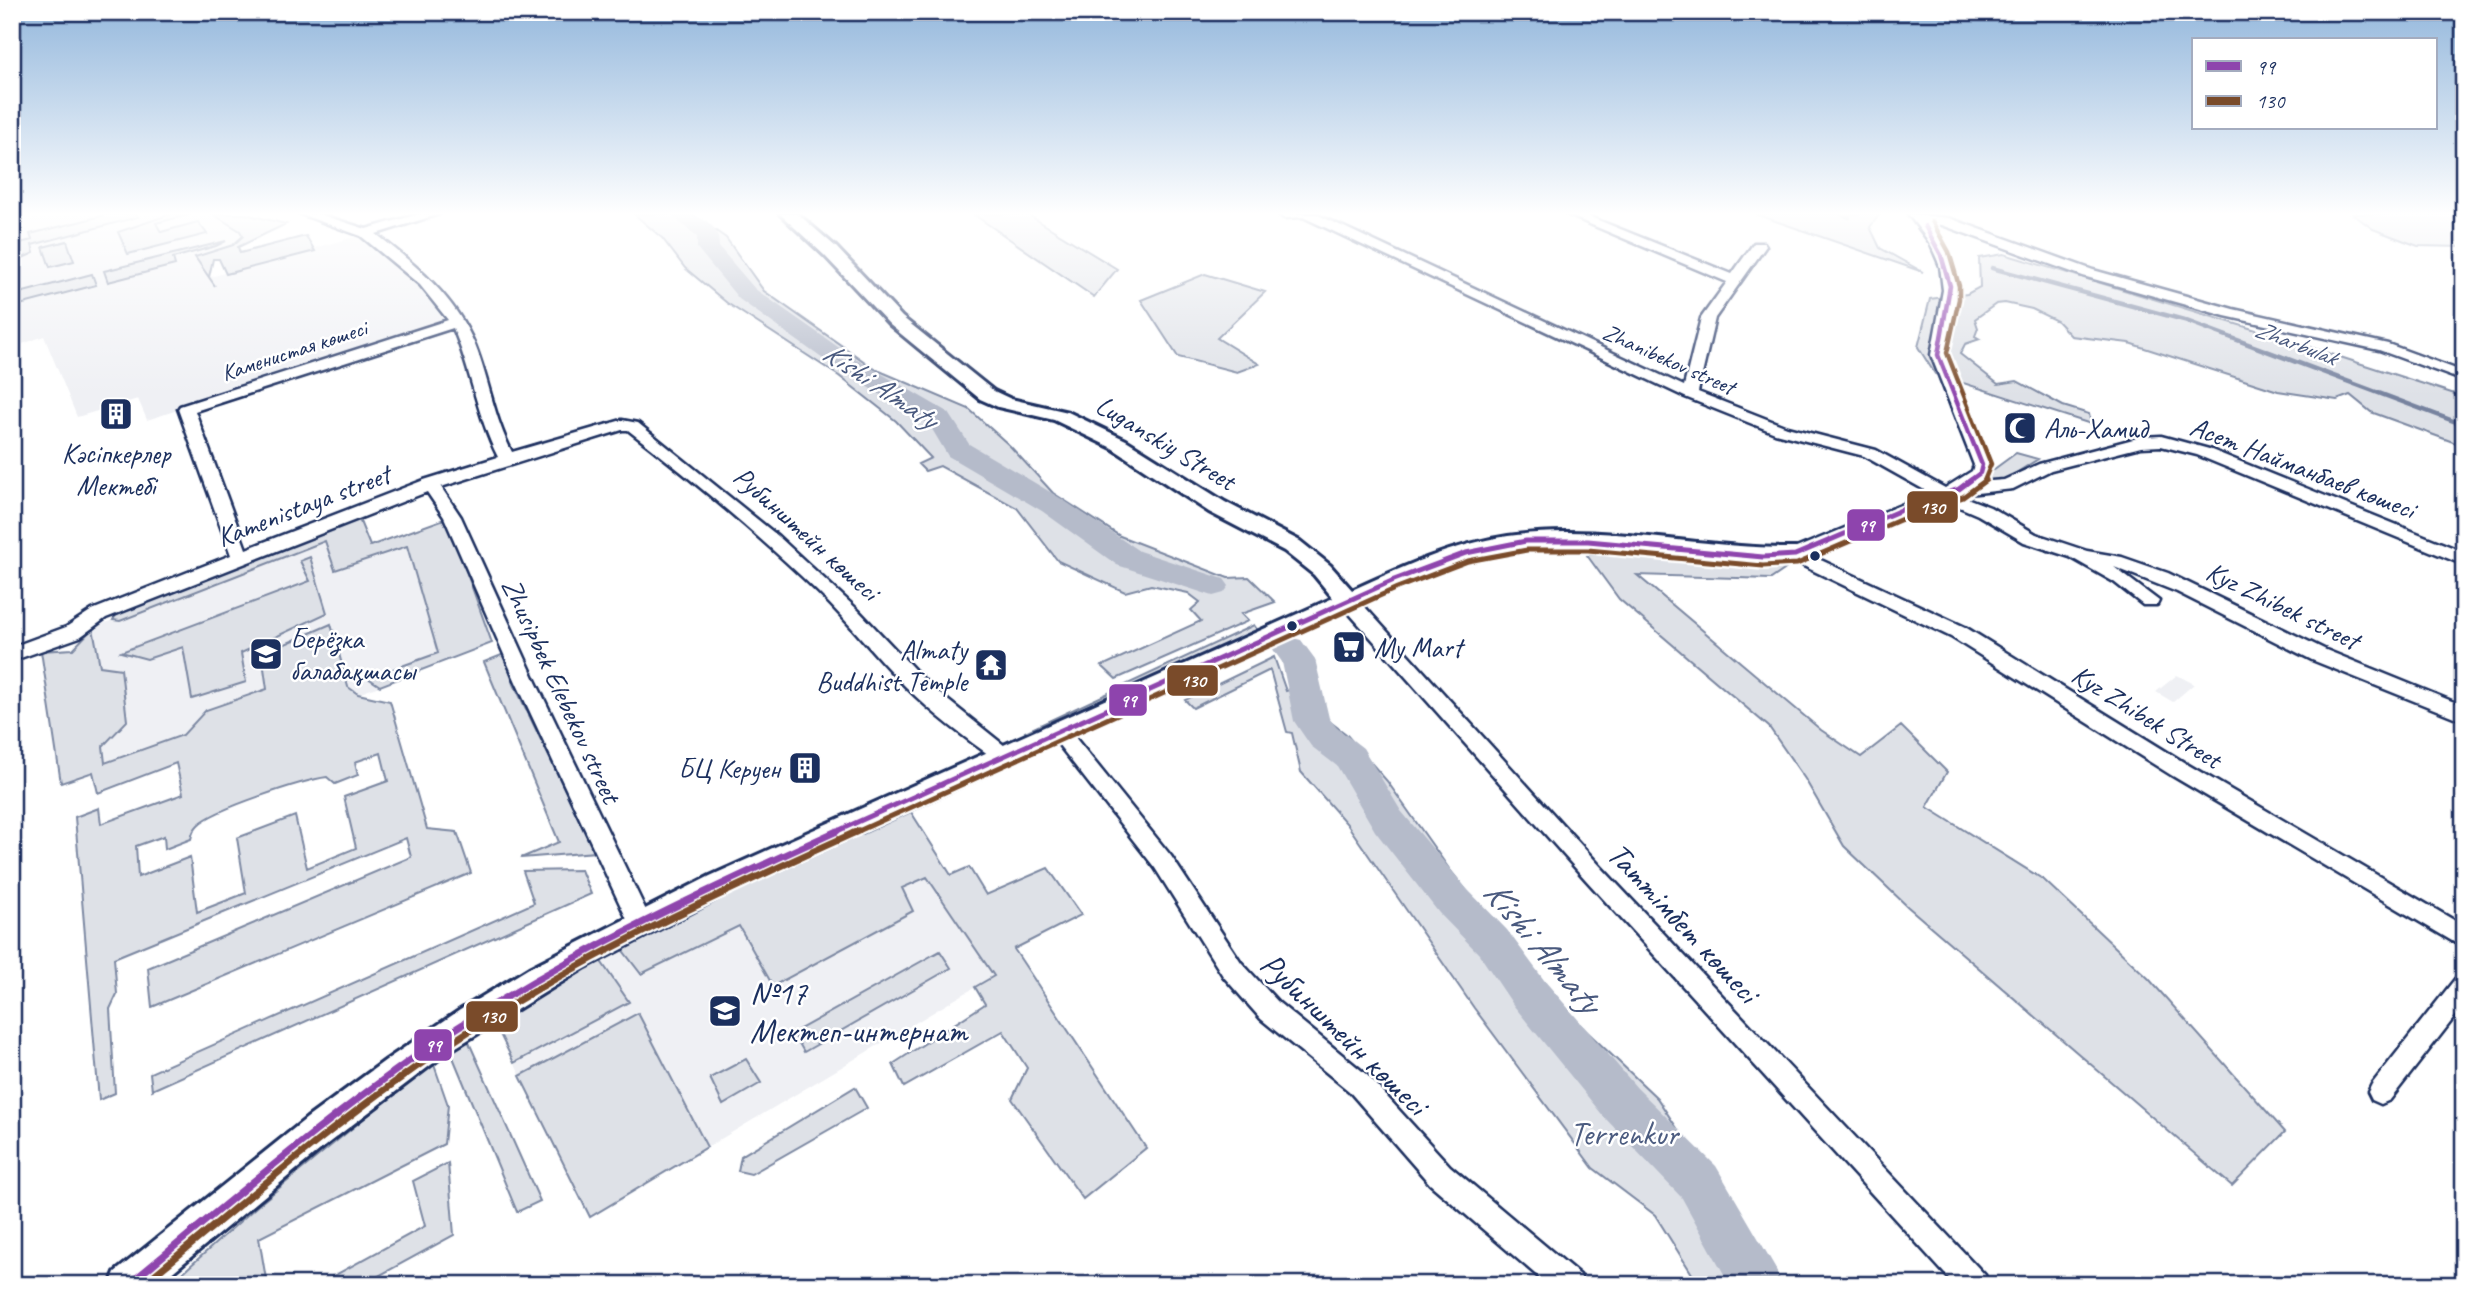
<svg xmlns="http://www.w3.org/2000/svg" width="2476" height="1297" font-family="Caveat,sans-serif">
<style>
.built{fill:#eff0f4}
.green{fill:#dee1e7;stroke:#7c88a2;stroke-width:2;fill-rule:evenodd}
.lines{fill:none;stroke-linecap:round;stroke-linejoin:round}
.stream{stroke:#77839f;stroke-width:4.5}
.river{fill:#b5bbca;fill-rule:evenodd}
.minor-casing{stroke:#1b2f5e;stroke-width:5}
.tertiary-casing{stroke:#1b2f5e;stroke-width:6}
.minor{fill:#fff;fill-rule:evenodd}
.tertiary{fill:#fff;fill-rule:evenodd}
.bus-1-far2-casing{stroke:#fff;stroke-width:9}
.bus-1-far1-casing{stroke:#fff;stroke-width:10}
.bus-1-casing{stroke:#fff;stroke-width:12}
.bus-2-far2-casing{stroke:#fff;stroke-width:9}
.bus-2-far1-casing{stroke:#fff;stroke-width:10}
.bus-2-casing{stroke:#fff;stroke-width:12}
.bus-1-far2{stroke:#8e44ad;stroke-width:4.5}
.bus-1-far1{stroke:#8e44ad;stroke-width:5}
.bus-1{stroke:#8e44ad;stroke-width:7}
.bus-2-far2{stroke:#7a4b2a;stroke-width:4.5}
.bus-2-far1{stroke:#7a4b2a;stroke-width:5}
.bus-2{stroke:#7a4b2a;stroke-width:7}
.bus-dot{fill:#1b2f5e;stroke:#fff;stroke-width:2.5}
.labels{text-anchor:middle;stroke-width:5;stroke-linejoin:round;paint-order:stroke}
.far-street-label{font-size:23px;fill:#1b2f5e;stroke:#fff}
.far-water-label{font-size:24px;font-style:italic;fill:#49597e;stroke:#fff}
.poi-label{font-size:28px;fill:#1b2f5e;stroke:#fff;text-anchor:start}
.street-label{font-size:28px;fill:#1b2f5e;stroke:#fff}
.water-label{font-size:30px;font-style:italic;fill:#49597e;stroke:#fff}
.near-street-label{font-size:33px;fill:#1b2f5e;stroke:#fff}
.near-poi-label{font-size:33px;fill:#1b2f5e;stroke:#fff;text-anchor:start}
.near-park-label{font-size:33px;fill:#4c5c80;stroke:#fff}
.near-water-label{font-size:37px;font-style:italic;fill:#49597e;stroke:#fff}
.line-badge{stroke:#fff;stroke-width:2.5}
.badge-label{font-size:19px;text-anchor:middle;font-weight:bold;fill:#fff}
</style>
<rect width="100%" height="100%" fill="#fff"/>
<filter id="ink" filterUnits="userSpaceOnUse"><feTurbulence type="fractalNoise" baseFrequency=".0143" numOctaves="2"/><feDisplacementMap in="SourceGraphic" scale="14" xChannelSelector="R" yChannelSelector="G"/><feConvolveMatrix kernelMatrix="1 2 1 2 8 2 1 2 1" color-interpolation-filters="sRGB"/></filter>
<g filter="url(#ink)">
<path class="built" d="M12 214H245L286 224 213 259 210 277 373 232 450 321 147 420 138 399 77 417 44 336 12 348Z
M447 518 492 643 98 793 93 772 76 778 63 659 93 628 113 620 118 612 359 519 370 546Z
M2177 675 2194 684 2173 702 2156 692Z
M927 877 994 976 590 1217 494 1022 646 933Z"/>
<path class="green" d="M102 214H136L138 217 32 245 34 253 12 263V245L32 240 30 234 102 216Z
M171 214H192L156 223 161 232 198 222 207 234 128 254 118 232Z
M213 214H245L286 224 238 247 240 253 306 236 315 251 226 274 219 259H213L209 277 215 286 195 257 233 245 243 236 240 231Z
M634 214H692L726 238 764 291 875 369 969 409 1010 446 1053 493 1120 536 1228 578 1249 577 1275 602 1241 614 1248 621 1116 679 1102 666 1201 621 1191 610 1200 602 1188 593 1151 585 1125 592 1058 561 1017 508 940 466 925 471 918 464 931 458 896 421 839 376 727 303 685 268 662 238Z
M973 214H1027L1117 269 1094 297Z
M1755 214H1880L1870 227 1880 248 1923 272Z
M2353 214H2464V247L2418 246 2373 229Z
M67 241 74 261 50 267 43 247Z
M226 241 216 246 173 258 175 265 108 282 104 271Z
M2004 254 2266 333 2464 397V446L2371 412 2350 395 2337 400 2278 391 2129 343 2071 336 2057 321 2032 309 2005 303 1996 304 1975 319 1978 328 1975 336 1980 339 1965 344 1960 354 1998 384 2017 381 2063 406 2089 414 2091 424 1935 374 1918 347 1930 299 1967 294 1980 287 1979 258Z
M92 274 96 285 12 307V295Z
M1205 274 1265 292 1217 338 1259 364 1237 372 1178 357 1141 300Z
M2016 453 2038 459 2008 478 1971 486Z
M447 518 492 643 380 686 368 678 438 653 407 546 335 570 325 541 120 621 113 620 118 612 359 519 370 546Z
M1586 554 1787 568 1771 579 1637 575 1821 730 1861 757 1901 726 1947 772 1927 807 2044 880 2149 979 2285 1132 2232 1186 1908 907 1844 846 1805 779 1769 727 1619 599Z
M310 557 327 613 241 653 246 682 192 699 183 647 147 659 121 652 310 581 300 561Z
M331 624 348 687 358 694 390 701 427 829 457 832 471 873 152 1007 148 968 411 857 406 838 114 958 117 994 110 1009 115 1093 99 1100 75 817 99 808 101 824 183 794 176 763 98 793 93 772 61 783 41 651 73 649 93 628 100 666 121 669 127 721 103 746 105 763 183 735 206 710 267 689 262 654ZM381 753 388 781 344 797 356 848 307 868 295 816 237 838 246 893 197 912 190 857 138 877 136 846 164 836 165 849 191 839C192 834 194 829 198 825 214 809 304 780 327 777L335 784 358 775 355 762Z
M1254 625 1258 631 1028 738 1025 732Z
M504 654 514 684 595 852 521 858 559 842 484 662Z
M1274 657 1286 691 1314 682 1320 714 1346 734 1387 781 1450 870 1559 1005 1657 1098 1741 1225 1774 1285H1699L1655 1215 1593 1168 1474 1008 1347 824 1301 772 1292 733 1287 732 1270 670 1193 708 1185 700Z
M911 812 951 875 969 867 986 895 1048 868 1081 915 1014 949 1146 1148 1083 1199 1012 1099 1027 1068 1003 1031 904 1087 893 1064 985 1004 975 987 994 976 927 877 902 888 913 911 773 986 739 926 641 974 621 948 646 933Z
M581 870 591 894 152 1090 150 1073 534 903 523 871Z
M940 951 951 968 804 1052 793 1033Z
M600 960 629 1002 514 1063 494 1022Z
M638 1013 707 1147 590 1217 520 1076Z
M467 1038 540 1201 517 1212 450 1050Z
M746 1059 761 1083 723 1105 710 1078Z
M433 1062 448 1105 444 1144 259 1238 267 1285H169L256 1207Z
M855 1087 867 1108 751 1174 738 1171 741 1156Z
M448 1163 454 1235 362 1285H317L425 1226 413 1181Z"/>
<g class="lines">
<path class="stream" d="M1842 214 1849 217
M1992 268 2184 320 2464 425"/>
<path class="river" d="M670 214C694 214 719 218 719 247L755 289 851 356 949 413 969 444 1062 499 1139 551 1224 579 1229 586 1224 593 1213 596 1117 565 1042 511 948 456 929 424 833 366 739 299 697 248V237Z
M1289 637 1301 640 1315 659 1329 718 1337 728 1363 748 1401 811 1467 889 1507 930 1544 980 1637 1088 1716 1166 1775 1267 1782 1285H1730L1682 1198 1605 1118 1514 1006 1479 954 1439 913 1375 831 1337 766 1311 746 1300 730 1294 721 1282 662 1272 648 1277 640Z"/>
<defs>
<path id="minor" d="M300 214H319L366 229 419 214H439L376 234C416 265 455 297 475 345 489 380 494 418 512 452L622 420 638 423 778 536 858 610 930 686 1010 750 1013 755 1010 760 1003 763 996 760C964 737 933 714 905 686 875 656 849 622 818 592 758 534 694 481 628 430H622L441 487 461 517 536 682 652 923 648 930 640 933 632 930 516 682 444 517 427 492 106 618 80 637 12 661V647L66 627 92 610 231 555 178 409 180 406 448 320 420 285 361 236ZM453 328C471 370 477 416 498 457L424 480 246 549 195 411Z
M1278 214H1316L1684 386 1701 318 1727 282 1566 214H1583L1732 274 1754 243H1764L1766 246 1715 318 1698 392 1787 427 1876 450 1945 488 1972 471 1974 465 1931 355 1943 290 1940 266 1930 243 1908 214 1949 218 2093 270 2233 309 2388 344 2464 372V381L2379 350 2225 316 2083 276 1942 225 1929 223 1949 254 1956 278V302L1945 355 1990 465 1988 473 1978 482 2004 480 2039 464 2141 437 2161 436 2209 449 2464 552V565L2197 455 2161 446 2141 447 2051 470 2013 489 1959 495 1990 507 2036 534 2087 551 2122 557 2168 573 2326 650 2464 706V721L2312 660 2177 592 2114 567 2159 601 2157 605H2143L2114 582 2070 557 2024 542 1978 515 1943 500 1810 555 1965 627 2185 763 2464 926V948L2171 775 1951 637 1789 559 1786 555 1789 551 1930 493 1864 456 1775 433 1685 397 1303 217 1284 218Z
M1348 594 1355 596 1602 868 1985 1275 1989 1285H1955L1586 880 1341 604 1339 600 1341 596Z
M1058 723 1065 725 1171 856 1241 962 1279 1003 1367 1075 1450 1166 1580 1275 1584 1285H1548L1430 1184 1349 1091 1261 1019 1223 976 1155 868 1051 735 1048 730 1051 725Z
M2464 976V1005L2390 1100 2381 1104 2372 1100 2368 1092 2372 1084 2455 979Z"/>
<path id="tertiary" d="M780 214H798L836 247 902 317 994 391 1011 399 1068 412 1126 440 1225 502 1300 541 1330 565 1352 590C1402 567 1453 544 1508 536 1602 522 1700 549 1795 548L1803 550 1806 555 1803 560C1767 570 1712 560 1675 555 1615 549 1552 540 1493 553 1462 559 1432 573 1402 585L730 892 586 967 448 1052 331 1141 157 1285H110L115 1272 307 1118 386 1060 460 1010 529 968 710 876 1333 598 1314 575 1284 551 1209 512 1112 448 1054 420 998 407 980 399 890 325 824 255Z"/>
</defs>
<use href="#minor" class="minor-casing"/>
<use href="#tertiary" class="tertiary-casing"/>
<use href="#minor" class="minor"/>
<use href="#tertiary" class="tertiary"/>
<defs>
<path id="bus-1-far2" d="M1925 226 1941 255 1950 286 1938 355 1982 465 1980 473 1969 481"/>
<path id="bus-1-far1" d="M833 833 1394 580 1466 553 1526 541H1588L1763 557 1795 555 1920 502 1959 489 1971 480"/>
<path id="bus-1" d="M128 1285C235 1197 341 1105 457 1028 577 950 707 890 837 831"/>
<path id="bus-2-far2" d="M1932 221 1949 252 1959 286V299L1947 353 1991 464 1984 481"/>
<path id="bus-2-far1" d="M854 833 1397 588 1468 561 1527 550H1588L1763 566 1797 564 1923 510 1963 497 1986 480"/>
<path id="bus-2" d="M142 1285C247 1199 350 1109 463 1035 587 953 723 892 858 831"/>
</defs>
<use href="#bus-1-far2" class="bus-1-far2-casing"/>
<use href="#bus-1-far1" class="bus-1-far1-casing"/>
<use href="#bus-1" class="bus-1-casing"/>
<use href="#bus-2-far2" class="bus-2-far2-casing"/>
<use href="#bus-2-far1" class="bus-2-far1-casing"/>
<use href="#bus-2" class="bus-2-casing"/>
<use href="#bus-1-far2" class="bus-1-far2"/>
<use href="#bus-1-far1" class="bus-1-far1"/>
<use href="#bus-1" class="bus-1"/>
<use href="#bus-2-far2" class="bus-2-far2"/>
<use href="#bus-2-far1" class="bus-2-far1"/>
<use href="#bus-2" class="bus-2"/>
</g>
</g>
<linearGradient id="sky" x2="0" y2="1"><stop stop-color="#93b7dc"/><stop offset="0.54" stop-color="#fff"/><stop offset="1" stop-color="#fff" stop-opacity="0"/></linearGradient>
<rect width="2476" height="396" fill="url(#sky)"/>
<defs>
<symbol id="building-square" viewBox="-11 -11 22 22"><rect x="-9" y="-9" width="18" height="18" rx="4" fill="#1b2f5e" stroke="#fff"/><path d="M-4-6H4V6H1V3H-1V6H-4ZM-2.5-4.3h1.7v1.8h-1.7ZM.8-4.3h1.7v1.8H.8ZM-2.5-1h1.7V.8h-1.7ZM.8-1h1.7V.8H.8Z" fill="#fff"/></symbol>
<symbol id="mosque-square" viewBox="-11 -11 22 22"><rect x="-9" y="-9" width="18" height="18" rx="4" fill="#1b2f5e" stroke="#fff"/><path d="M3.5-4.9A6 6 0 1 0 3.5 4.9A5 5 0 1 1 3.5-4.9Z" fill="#fff"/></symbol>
<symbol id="supermarket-square" viewBox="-11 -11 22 22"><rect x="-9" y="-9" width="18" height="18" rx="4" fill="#1b2f5e" stroke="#fff"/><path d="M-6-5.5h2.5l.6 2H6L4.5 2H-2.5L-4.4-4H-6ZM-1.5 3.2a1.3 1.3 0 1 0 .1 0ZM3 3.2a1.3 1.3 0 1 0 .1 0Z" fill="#fff"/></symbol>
<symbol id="school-square" viewBox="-11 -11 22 22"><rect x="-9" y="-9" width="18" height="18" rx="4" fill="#1b2f5e" stroke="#fff"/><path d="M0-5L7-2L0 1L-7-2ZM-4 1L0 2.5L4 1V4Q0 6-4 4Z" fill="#fff"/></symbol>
<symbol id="temple-square" viewBox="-11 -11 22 22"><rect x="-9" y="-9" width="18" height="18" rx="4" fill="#1b2f5e" stroke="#fff"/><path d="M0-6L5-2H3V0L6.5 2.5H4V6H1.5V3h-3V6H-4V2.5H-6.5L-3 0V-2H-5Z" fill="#fff"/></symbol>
</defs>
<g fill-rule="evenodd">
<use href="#building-square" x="97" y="395" width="38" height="38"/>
<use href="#mosque-square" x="2001" y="409" width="38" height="38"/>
<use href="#supermarket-square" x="1330" y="628" width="38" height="38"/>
<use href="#school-square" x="247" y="635" width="38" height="38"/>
<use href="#temple-square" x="972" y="646" width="38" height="38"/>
<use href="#building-square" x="786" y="749" width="38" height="38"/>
<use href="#school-square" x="706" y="992" width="38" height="38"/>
</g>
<g class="bus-dot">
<circle cx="1815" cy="556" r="6"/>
<circle cx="1292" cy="626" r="6"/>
</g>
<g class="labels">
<g class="far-street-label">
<text transform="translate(294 350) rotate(-18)" y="8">Каменистая көшесі</text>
<text transform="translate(1669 359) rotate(24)" y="8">Zhanibekov street</text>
</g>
<g class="far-water-label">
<text transform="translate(2296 343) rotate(21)" y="8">Zharbulak</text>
</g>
<g class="poi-label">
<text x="2044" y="438">Аль-Хамид</text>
<text x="116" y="463" text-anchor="middle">Кәсіпкерлер<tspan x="116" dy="32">Мектебі</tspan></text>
<text x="290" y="648">Берёзка<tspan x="290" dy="32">балабақшасы</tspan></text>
<text x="1374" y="657">My Mart</text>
<text x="967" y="659" text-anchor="end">Almaty<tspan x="967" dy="32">Buddhist Temple</tspan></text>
<text x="780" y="778" text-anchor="end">БЦ Керуен</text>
</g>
<g class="street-label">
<text transform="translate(1166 442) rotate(31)" y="10">Luganskiy Street</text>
<text transform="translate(2303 467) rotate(21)" y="10">Асет Найманбаев көшесі</text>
<text transform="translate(303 505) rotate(-21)" y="10">Kamenistaya street</text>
<text transform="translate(807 533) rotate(42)" y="10">Рубинштейн көшесі</text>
<text transform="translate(2283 605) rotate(26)" y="10">Kyz Zhibek street</text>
<text transform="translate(562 690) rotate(65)" y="10">Zhusipbek Elebekov street</text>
<text transform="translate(2147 716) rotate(32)" y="10">Kyz Zhibek Street</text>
</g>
<g class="water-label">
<text transform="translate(880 385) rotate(34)" y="10">Kіshі Almaty</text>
</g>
<g class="near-street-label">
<text transform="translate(1684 922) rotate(47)" y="12">Таттімбет көшесі</text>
<text transform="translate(1345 1033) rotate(44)" y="12">Рубинштейн көшесі</text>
</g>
<g class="near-poi-label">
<text x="750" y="1004">№17<tspan x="750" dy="38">Мектеп-интернат</tspan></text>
</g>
<g class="near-park-label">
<text x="1624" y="1145">Terrenkur</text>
</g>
<g class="near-water-label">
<text transform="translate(1543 945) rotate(50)" y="13">Kіshі Almaty</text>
</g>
</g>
<g class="line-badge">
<rect x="1906" y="490" width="53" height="34" rx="7" fill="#7a4b2a"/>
<rect x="1846" y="508" width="40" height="34" rx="7" fill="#8e44ad"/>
<rect x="1166" y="664" width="53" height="33" rx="7" fill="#7a4b2a"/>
<rect x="1108" y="683" width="40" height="34" rx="7" fill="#8e44ad"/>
<rect x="465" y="1000" width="54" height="33" rx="7" fill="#7a4b2a"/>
<rect x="413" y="1028" width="40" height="34" rx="7" fill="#8e44ad"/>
</g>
<g class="badge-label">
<text x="1932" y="514">130</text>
<text x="1866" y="532">99</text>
<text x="1193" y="687">130</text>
<text x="1128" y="707">99</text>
<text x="492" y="1023">130</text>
<text x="433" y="1052">99</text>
</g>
<rect width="2476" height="1297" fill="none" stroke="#fff" stroke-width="42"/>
<rect x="21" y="21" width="2434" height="1255" fill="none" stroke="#1b2f5e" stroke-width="2.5" filter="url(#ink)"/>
<rect x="2192" y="38" width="245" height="91" fill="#ffffff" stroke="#a4acbf" stroke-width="2"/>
<rect x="2206" y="61" width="35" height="10" fill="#8e44ad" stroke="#a4acbf" stroke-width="2"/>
<text x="2256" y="74" font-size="21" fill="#1b2f5e">99</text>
<rect x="2206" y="96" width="35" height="10" fill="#7a4b2a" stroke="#a4acbf" stroke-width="2"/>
<text x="2256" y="108" font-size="21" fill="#1b2f5e">130</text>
</svg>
